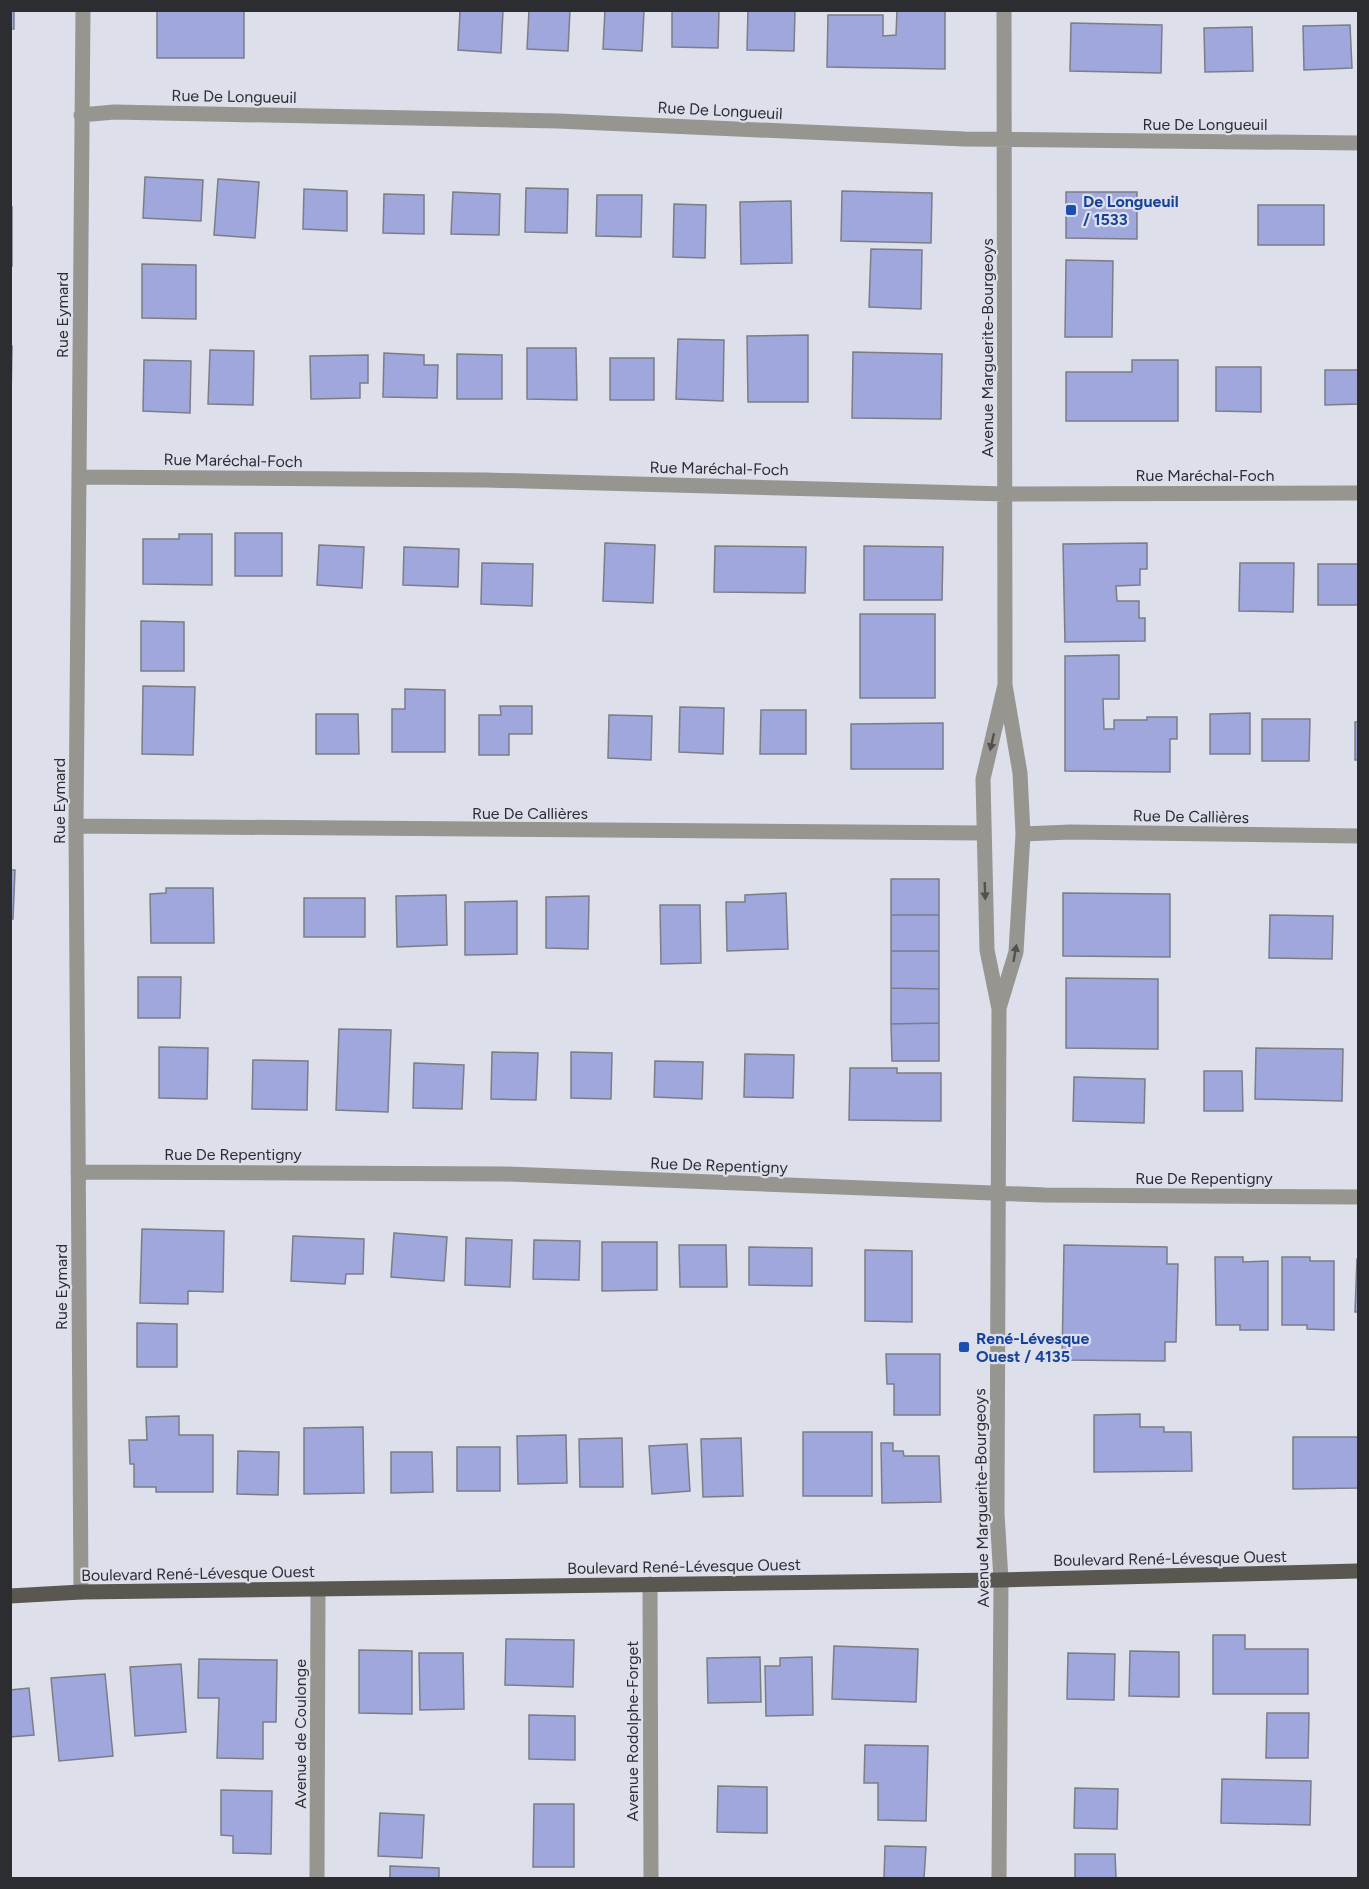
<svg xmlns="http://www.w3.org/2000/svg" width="1369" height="1889" font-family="Figtree,sans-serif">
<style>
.building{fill:#9fa7dc;stroke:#7b7d87;stroke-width:1.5}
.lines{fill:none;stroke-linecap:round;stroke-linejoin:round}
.minor{stroke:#969590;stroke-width:15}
.major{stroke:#5a5750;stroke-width:15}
.oneway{fill:#515152}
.transit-dot{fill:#1a4fb4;stroke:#dddfea;stroke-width:2}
.labels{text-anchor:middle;stroke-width:4.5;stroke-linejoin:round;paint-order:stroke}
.street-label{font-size:16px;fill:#2c2d31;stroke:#dddfea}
.transit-label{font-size:16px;font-weight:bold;fill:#164399;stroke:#dddfea;text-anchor:start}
</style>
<rect width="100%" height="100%" fill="#dddfea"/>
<path class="building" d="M10 10H14V29H10Z
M157 10H244V58H157Z
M503 10 501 53 458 50 460 11 452 10Z
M529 10H570L568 51 527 49Z
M605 10 644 11 642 51 603 49Z
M672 10H719L718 48 672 47Z
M748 10H795L794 51 747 50Z
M897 10H945V69L827 67 828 15H883V36L896 35Z
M1071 23 1162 25 1161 73 1070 71Z
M1350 25 1352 68 1304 70 1303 26Z
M1252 27 1253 71 1205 72 1204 28Z
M145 177 203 180 201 221 143 218Z
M218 179 259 182 255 238 214 235Z
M526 188 568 189 567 233 525 232Z
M304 189 347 191V231L303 229Z
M842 191 932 193 931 243 841 241Z
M453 192 500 194 499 235 451 234Z
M1066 192H1137V239L1066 238Z
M384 194 424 195V234L383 233Z
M597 195H642L641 237 596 236Z
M791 201 792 263 741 264 740 202Z
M674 204 706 205 705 258 673 257Z
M1258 205H1324V245H1258Z
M10 207H12V266H10Z
M871 249 922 250 921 309 869 307Z
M1066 260 1113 261 1112 337H1065Z
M142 264 196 265V319L142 318Z
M808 335V402H748L747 336Z
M678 339 724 340 723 401 676 399Z
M10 346H12L11 402H10Z
M527 348H576L577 400 527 399Z
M210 350 254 351 253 405 208 404Z
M853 352 942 354 941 419 852 418Z
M384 353 424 355V365H438L437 398 383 397Z
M457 354 502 355V399H457Z
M368 355V383H360V398L311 399 310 356Z
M610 358H654V400H610Z
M144 360 191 361 190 413 143 411Z
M1132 360H1178V421H1066V372H1132Z
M1216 367H1261V412L1216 411Z
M1325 370H1358V404L1325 405Z
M235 533H282V576H235Z
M179 534H212V585L143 584V539H179Z
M605 543 655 545 653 603 603 601Z
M1147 543V569H1140V585L1116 586 1117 601H1139V618H1145V641L1065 642 1063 544Z
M319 545 364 547 362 588 317 585Z
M715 546 806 547 805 593 714 592Z
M864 546 943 547 942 600H864Z
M404 547 459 549 458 587 403 585Z
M482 563 533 564 532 606 481 604Z
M1240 563H1294L1293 612 1239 611Z
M1318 564H1358V605H1318Z
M860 614H935V698H860Z
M141 621 184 622V671H141Z
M1119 655V699H1103L1104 729H1114V720H1147V717H1177V739H1170V772L1065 771V656Z
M143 686 195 687 193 755 142 754Z
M405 689 445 690V752H392V709H405Z
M500 706H532V734H509V755H479V715H501Z
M680 707 724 708 723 754 679 752Z
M761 710H806V754H760Z
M1250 713V754H1210V714Z
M316 714H358L359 754H316Z
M609 715 652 716 651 760 608 758Z
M1262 719H1310L1309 761H1262Z
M1355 722H1358V760H1355Z
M943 723V769H851V724Z
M10 870H15L13 919H10Z
M891 879H939V915H891Z
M166 888H213L214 943H151L150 894 166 893Z
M786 893 788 949 727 951 726 902H745V895Z
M1063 893 1170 894V957L1063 956Z
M446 895 447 945 397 947 396 896Z
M589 896 588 949 546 948V897Z
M304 898H365V937H304Z
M517 901V954L465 955V902Z
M660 905H700L701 963 661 964Z
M891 915H939V951H891Z
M1270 915 1333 916 1332 959 1269 958Z
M891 951H939V989L891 988Z
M138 977H181L180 1018H138Z
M1066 978 1158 979V1049L1066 1048Z
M891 988 939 989V1023L891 1024Z
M939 1023V1061H892L891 1024Z
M339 1029 391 1030 388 1112 336 1110Z
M159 1047 208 1048 207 1099 159 1098Z
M1256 1048 1343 1049 1342 1101 1255 1099Z
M492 1052 538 1053 536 1100 491 1099Z
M571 1052 612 1053 611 1099 571 1098Z
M745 1054 794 1055 793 1098 744 1097Z
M253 1060 308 1061 307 1110 252 1109Z
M655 1061 703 1062 702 1099 654 1097Z
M414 1063 464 1065 462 1109 413 1108Z
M850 1068H897V1073H941V1121L849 1120Z
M1204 1071H1242L1243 1111H1204Z
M1074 1077 1145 1079 1144 1123 1073 1121Z
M142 1229 224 1231 223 1292 188 1291V1304L140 1303Z
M394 1233 447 1237 444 1281 391 1277Z
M293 1236 364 1239 363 1274H346L345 1284 291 1281Z
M466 1238 512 1240 510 1287 465 1285Z
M534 1240 580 1241 579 1280 533 1279Z
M602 1242H657V1290L602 1291Z
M679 1245H726L727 1287H680Z
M1064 1245 1167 1247V1264H1178L1176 1342H1165V1361L1062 1360Z
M749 1247 812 1248V1286L749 1285Z
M865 1250 912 1251V1322L865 1321Z
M1215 1257H1243V1262L1268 1261V1330H1240V1325H1216Z
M1282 1257H1310V1261H1334V1330L1307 1329V1325H1282Z
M1357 1259H1358V1312H1355Z
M137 1323 177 1324V1367H137Z
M886 1354H940V1415H894V1384H887Z
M1140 1414V1427H1164V1432H1191L1192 1471 1094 1472V1415Z
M179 1416V1435H213V1492H156V1487H134V1464H130L129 1440H147L146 1417Z
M363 1427 364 1493 304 1494V1428Z
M803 1432H872V1496H803Z
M566 1435 567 1483 518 1484 517 1436Z
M1293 1437H1358V1488L1293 1489Z
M622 1438 623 1487H580L579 1439Z
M741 1438 743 1496 703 1497 701 1439Z
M881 1443H893V1451H903L904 1456H939L941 1502 882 1503Z
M687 1444 690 1491 652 1494 649 1446Z
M457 1447H500V1491H457Z
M238 1451 279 1452 278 1495 237 1494Z
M391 1452H432L433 1492 391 1493Z
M1213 1635H1245V1649H1308V1694H1213Z
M506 1639 574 1640 573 1687 505 1685Z
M834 1646 918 1649 916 1702 832 1699Z
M359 1650 412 1651V1714L359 1713Z
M1130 1651 1179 1652V1697L1129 1696Z
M419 1653H463L464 1709 420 1710Z
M1068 1653 1115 1654 1114 1700 1067 1699Z
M760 1657 761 1702 708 1703 707 1658Z
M812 1657 813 1715 766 1716 765 1666H780V1658Z
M199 1659 277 1660 276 1722H263V1759L217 1758 219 1698H198Z
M181 1664 186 1732 135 1736 130 1667Z
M105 1674 113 1756 59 1761 51 1678Z
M29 1688 34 1735 10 1737V1690Z
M1267 1713H1309L1308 1758H1266Z
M529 1715 575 1716V1760L529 1759Z
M865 1745 928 1746 926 1821 878 1820V1783H864Z
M1222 1779 1311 1781 1310 1825 1221 1823Z
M718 1786 767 1787V1833L717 1832Z
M1075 1788 1118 1789 1117 1829 1074 1828Z
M221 1790 272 1791 271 1854 233 1853V1836L221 1835Z
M534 1804H574V1867H533Z
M380 1813 424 1815 422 1858 378 1856Z
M885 1846 926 1847 924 1878H884Z
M1075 1854H1115L1116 1878H1075Z
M390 1866 439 1868V1878H390Z"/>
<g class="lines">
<path class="minor" d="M81 115 114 112 558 121 964 139 1358 143
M79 477 485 480 1006 494 1358 493
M76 826 983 833
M1023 834 1070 832 1358 836
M999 1008 1016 952 1023 834 1020 773 1005 685 1004 10
M78 1172 505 1174 1045 1195 1358 1197
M650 1584 651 1878
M81 1592 76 826 83 10
M317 1878 318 1590
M999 1878 1001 1580 997 1513 999 1009 987 950 983 779 1005 685"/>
<path class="major" d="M10 1596 81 1592 1001 1580 1358 1571"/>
</g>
<defs><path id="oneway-solid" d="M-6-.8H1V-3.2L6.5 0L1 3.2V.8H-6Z" transform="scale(1.5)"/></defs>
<g class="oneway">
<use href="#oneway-solid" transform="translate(992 742) rotate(103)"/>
<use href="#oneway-solid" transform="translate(985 891) rotate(88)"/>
<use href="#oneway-solid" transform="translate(1015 953) rotate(-80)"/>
</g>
<g class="transit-dot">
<rect x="1065" y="204" width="12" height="12" rx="3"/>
<rect x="958" y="1341" width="12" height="12" rx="3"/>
</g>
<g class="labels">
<g class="street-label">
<text transform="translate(234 96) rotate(1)" y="6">Rue De Longueuil</text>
<text transform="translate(720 110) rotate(3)" y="6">Rue De Longueuil</text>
<text x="1205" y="130">Rue De Longueuil</text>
<text transform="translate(62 315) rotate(-90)" y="6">Rue Eymard</text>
<text transform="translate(987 348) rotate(-90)" y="6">Avenue Marguerite-Bourgeoys</text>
<text transform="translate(233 460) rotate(1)" y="6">Rue Maréchal-Foch</text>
<text transform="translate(719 468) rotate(1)" y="6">Rue Maréchal-Foch</text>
<text x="1205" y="481">Rue Maréchal-Foch</text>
<text transform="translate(59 801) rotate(-90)" y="6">Rue Eymard</text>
<text x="530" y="819">Rue De Callières</text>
<text transform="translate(1191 816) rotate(1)" y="6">Rue De Callières</text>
<text x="233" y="1160">Rue De Repentigny</text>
<text transform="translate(719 1165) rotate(2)" y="6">Rue De Repentigny</text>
<text x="1204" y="1184">Rue De Repentigny</text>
<text transform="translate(61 1287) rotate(-90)" y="6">Rue Eymard</text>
<text transform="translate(981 1498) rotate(-91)" y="6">Avenue Marguerite-Bourgeoys</text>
<text transform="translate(1170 1558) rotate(-1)" y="6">Boulevard René-Lévesque Ouest</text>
<text transform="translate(684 1566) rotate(-1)" y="6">Boulevard René-Lévesque Ouest</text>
<text transform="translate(198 1573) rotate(-1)" y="6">Boulevard René-Lévesque Ouest</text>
<text transform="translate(632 1731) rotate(-90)" y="6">Avenue Rodolphe-Forget</text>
<text transform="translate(300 1734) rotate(-90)" y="6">Avenue de Coulonge</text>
</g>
<g class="transit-label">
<text x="1083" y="207">De Longueuil<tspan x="1083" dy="18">/ 1533</tspan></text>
<text x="976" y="1344">René-Lévesque<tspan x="976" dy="18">Ouest / 4135</tspan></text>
</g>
</g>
<rect width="1369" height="1889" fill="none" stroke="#2c2d31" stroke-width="24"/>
</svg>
